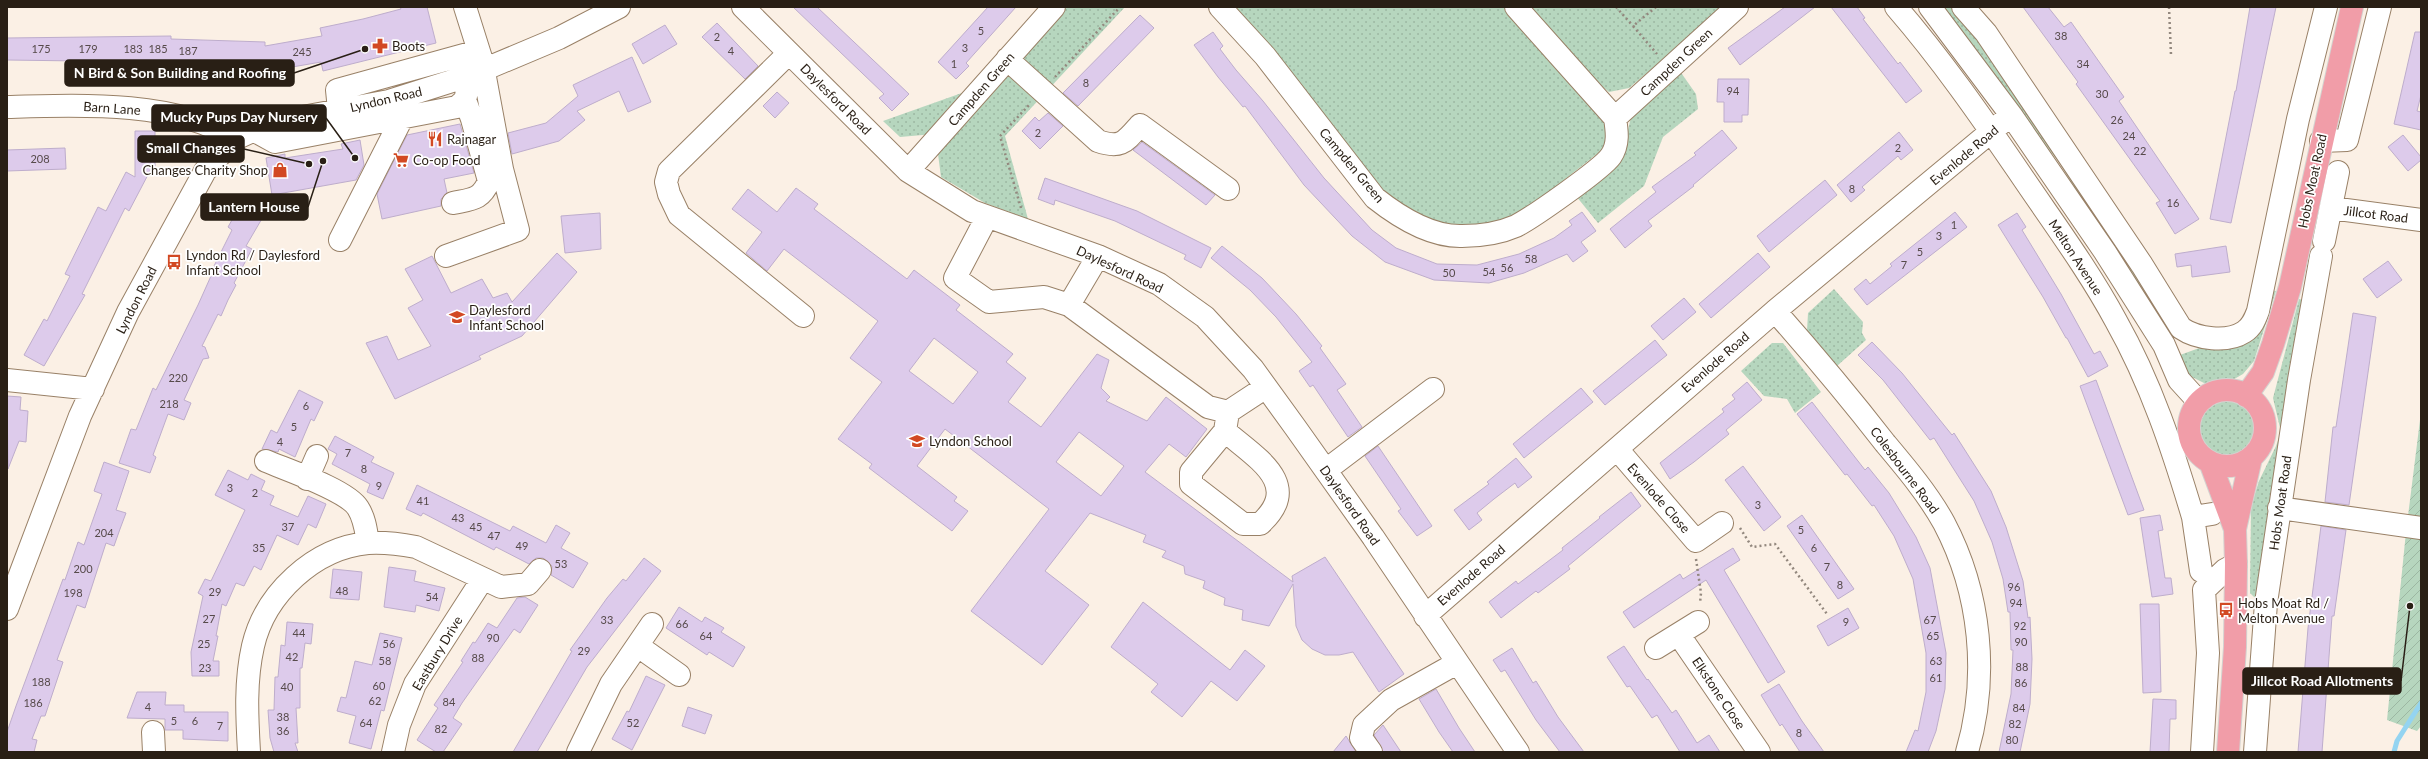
<svg xmlns="http://www.w3.org/2000/svg" width="2428" height="759" font-family="Lato,sans-serif">
<style>
.grass{fill:url(#grass-dots)}
.garden{fill:url(#garden-furrows)}
.lines{fill:none;stroke-linecap:round;stroke-linejoin:round}
.stream{stroke:#94d4f1;stroke-width:5}
.building{fill:#ddcbeb;stroke:#beadcc;fill-rule:evenodd}
.minor-casing{stroke:#998167;stroke-width:24}
.major-casing{stroke:#d4d2d0;stroke-width:24}
.path{stroke:#93887e;stroke-width:2.5;stroke-dasharray:2 3;stroke-linecap:butt}
.minor{stroke:#fff;stroke-width:22}
.major{stroke:#f19da8;stroke-width:22}
.labels{text-anchor:middle;stroke-width:3.5;stroke-linejoin:round;paint-order:stroke}
.number-label{font-size:11px;fill:#564a4a}
.poi-label{font-size:13px;fill:#291f15;stroke:#fff;text-anchor:start}
.street-label{font-size:13px;fill:#291f15;stroke:#fff}
.leader{fill:none;stroke:#291f15;stroke-width:1.5}
.callout-dot{fill:#291f15;stroke:#fff;stroke-width:1.5}
.callout{fill:#291f15;stroke:#291f15;stroke-width:1.5}
.callout-label{font-size:14px;text-anchor:middle;font-weight:bold;fill:#fff}
</style>
<defs>
<pattern id="grass-dots" width="8" height="8" patternUnits="userSpaceOnUse"><rect width="8" height="8" fill="#b6d6be"/><path d="M2 2h.1M6 6h.1" fill="none" stroke="#9cb7a2" stroke-width="1.8" stroke-linecap="round"/></pattern>
<pattern id="garden-furrows" width="10" height="10" patternUnits="userSpaceOnUse"><rect width="10" height="10" fill="#b6d6be"/><path d="M-1 1l2-2M0 10L10 0M9 11l2-2" fill="none" stroke="#9cb7a2"/></pattern>
</defs>
<rect width="100%" height="100%" fill="#fbf0e5"/>
<path class="grass" d="M1061 7H1125L1005 136 1028 219 985 203 941 177 938 154Z
M1231 7H1504L1606 117 1607 138 1602 150 1517 217 1480 229 1434 227 1399 209Z
M1528 7H1748L1677 67 1696 94 1698 109 1663 137 1644 186 1598 223 1576 196 1627 134 1632 113 1666 80 1654 67 1629 88 1609 92 1597 82Z
M1940 7H1952L2008 76 2175 331 2173 336 2167 337 2060 164Z
M973 89 934 134 900 137 883 121Z
M1834 289 1863 322 1862 333 1866 340 1837 366 1807 331 1808 313Z
M2269 290 2276 291 2254 361 2243 374 2229 382 2206 384 2188 375 2180 355 2202 347 2252 340 2257 335Z
M2299 299 2307 301 2260 597H2254L2250 593 2251 506 2259 481 2276 446 2281 432 2273 398Z
M1772 343H1783L1821 392 1795 413 1787 399 1764 396 1741 371Z
M2200 429a30 30 0 1 1 60 0a30 30 0 1 1-60 0Z"/>
<path class="garden" d="M2421 412V726L2417 731 2387 720 2406 532Z"/>
<g class="lines">
<path class="stream" d="M2394 752 2397 741 2421 703"/>
</g>
<path class="building" d="M400 7H427L436 43 323 71 321 62 275 70 274 67 225 66V63L7 60V38L171 36V39L265 42V46L322 36 320 28 363 19 401 9Z
M793 7H817L909 94 892 111 879 98 884 94Z
M988 7H1016L966 63 969 66 956 79 938 62Z
M1785 7H1815L1740 65 1728 48Z
M1831 7H1857L1865 18 1863 19 1898 64 1900 62 1922 91 1906 103Z
M2023 7H2048L2064 27 2071 22 2124 97 2119 101 2199 219 2175 234 2156 203 2160 201 2076 84 2078 82Z
M2250 7H2276L2231 223 2210 219 2235 91H2236Z
M1140 15 1154 28 1078 106 1063 93Z
M717 23 758 66 745 79 702 37Z
M665 25 677 44 643 64 632 44Z
M1213 32 1223 46 1220 49 1236 70 1263 101 1324 178 1372 230 1396 248 1437 264 1477 265 1519 254 1554 238 1572 225 1569 221 1582 212 1596 231 1581 242 1588 251 1573 262 1567 254 1524 273 1489 283 1434 280 1385 262 1352 236 1304 185 1245 106 1243 107 1218 77 1194 45Z
M2415 32H2421V95L2417 111 2421 112V130L2394 124Z
M632 57 651 102 628 112 619 91 577 111 585 120 559 141 512 154 508 133 546 123 578 96 573 85Z
M1718 79H1749L1748 115H1742V122H1724V102H1717Z
M777 92 789 103 775 118 763 106Z
M1048 113 1063 126 1040 149 1022 131 1035 117 1039 121Z
M460 124 474 173 444 179 447 193 441 199V206L382 219 377 194 407 135Z
M1722 130 1737 148 1693 185 1694 186 1648 221 1652 226 1625 248 1610 229 1656 192 1652 187 1696 155 1694 153Z
M135 131H155V169H151L129 211 125 208 82 294 85 295 44 366 24 355 44 319 47 321 70 276 65 274 98 207 106 211 126 172 135 177Z
M1899 132 1913 150 1901 160 1898 156 1862 187 1865 190 1851 202 1837 185Z
M2403 135 2421 157V160L2408 171 2388 147Z
M360 140 364 165 356 180 272 195 266 158 285 154V158L343 149 341 144Z
M1142 142 1215 195 1206 205 1133 150Z
M65 148 66 169 7 171V150Z
M1045 178 1137 211 1211 248 1201 268 1184 259 1186 255 1115 221 1055 200 1054 205 1038 199Z
M1825 180 1837 195 1769 252 1757 236Z
M796 188 818 204 814 209 907 279 914 270 960 305 956 310 1013 354 1006 362 1026 378 1008 402 1041 427 1097 354 1109 360 1101 388 1110 397 1106 401 1147 421 1166 397 1207 429 1186 457 1169 444 1145 472 1293 582 1292 576 1325 557 1404 674 1379 692 1353 652 1339 655H1325L1312 649 1302 640 1296 626 1293 584 1269 626 1242 620 1243 610 1224 605 1225 598 1203 588 1205 581 1185 574 1184 566 1162 557 1166 551 1143 542 1146 535 1090 513 1045 571 1089 605 1042 665 971 611 1049 509 945 429 917 466 957 497 954 501 968 511 952 531 869 468 872 464 838 439 882 382 850 358 878 321 784 249 767 271 746 253 762 232 732 209 748 189 777 212ZM934 338 978 372 953 404 909 371ZM1079 432 1124 466 1101 496 1056 462Z
M245 197 267 210 246 246 252 249 234 283 236 285 228 300 221 316 218 314 202 346 205 347 209 358 203 359 184 400 191 403 184 420 168 414 153 455 156 457 150 473 119 463 131 429 136 430 153 388 156 390 198 305 215 267 214 266 232 230 228 227Z
M1955 212 1967 227 1867 305 1854 289 1866 279 1870 284 1892 266 1890 264Z
M600 213 601 249 565 253 561 216Z
M2017 213 2026 227 2022 230 2061 294 2094 354 2100 351 2108 366 2088 377 2067 338H2066L2043 297 1998 225Z
M1222 246 1262 278 1296 314 1322 346 1320 348 1346 384 1337 390 1362 427 1348 437 1313 385 1310 387 1299 371 1312 362 1276 317 1250 290 1211 258Z
M2226 246 2230 272 2192 277 2191 265 2177 267 2175 254Z
M557 253 577 272 522 336 479 356 481 359 395 399 366 343 387 336 398 360 431 346 408 308 423 300 405 269 432 256 451 293 482 279 493 298 507 293 512 302Z
M1758 253 1770 267 1711 318 1699 304Z
M2388 261 2402 280 2377 298 2363 279Z
M1684 298 1696 312 1663 340 1651 326Z
M2353 313 2376 317 2349 505 2325 502 2333 427H2336Z
M1655 340 1667 355 1605 405 1593 391Z
M1872 342 1902 373 1952 435 1954 433 1991 491 2006 527 2023 581 2028 618 2030 617 2032 659 2030 704 2020 752H1999L2011 694 2013 650H2011L2010 612H2008L2003 579 1992 542 1974 501 1934 438 1930 440 1883 380 1858 355Z
M2096 380 2144 510 2128 515 2080 386Z
M1747 382 1762 400 1726 430 1729 434 1694 462 1670 479 1660 463 1724 412 1722 409 1735 399 1732 395Z
M1581 388 1593 402 1524 458 1513 444Z
M299 390 323 402 314 421 311 419 295 457 279 449 278 452 262 449 271 430 277 433Z
M7 396 21 397 20 410 28 411 26 442 19 441 8 469Z
M1812 402 1865 470 1868 467 1889 493 1916 537 1930 568 1946 653 1945 689 1936 731 1928 752H1906L1915 730 1918 731 1926 692V653L1913 579 1894 536 1874 505 1872 506 1847 474 1845 475 1797 414Z
M335 436 374 457 371 462 394 473 383 499 367 492 370 484 332 464 337 454 328 449Z
M1378 446 1432 526 1417 536 1398 511 1401 509 1365 456Z
M1516 458 1532 477 1518 488 1515 483 1494 499 1477 513 1482 520 1469 530 1454 510 1489 484 1487 482Z
M104 462 129 471 116 510 126 513 120 529 114 546 106 543 85 608 77 605 57 660 63 662 45 716H41L32 739 37 740 34 752H7V732L16 706 63 579 65 580 78 542 84 545 102 494 94 491Z
M1743 466 1781 517 1764 531 1725 480Z
M228 470 248 480 251 474 265 481 261 490 274 496 270 505 298 517 308 496 326 504 316 528 308 524 298 545 277 535 261 570 254 566 244 586 236 583 226 606 222 604 216 636H218L213 661H219V676H192L191 652 203 596 198 593 205 579 211 581 245 510 215 495Z
M417 485 510 531 513 526 546 543 556 525 570 533 561 548 588 563 573 588 551 575 552 566 543 558H536L529 564 496 547 494 550 423 513 421 516 406 509Z
M1631 492 1641 506 1568 566 1570 569 1538 593 1536 591 1501 618 1489 602 1516 581 1518 584 1563 550 1562 548 1600 518 1599 517Z
M1802 515 1854 589 1838 599 1787 526Z
M2160 515 2163 530 2158 531 2165 578H2171L2173 594 2152 597 2140 518Z
M2321 526 2346 530 2334 616H2332L2322 752H2298L2308 628Z
M1733 548 1740 560 1724 570 1785 672 1768 683 1706 580 1634 628 1623 612 1680 574 1683 579Z
M644 558 661 571 587 667 537 752H513L572 651 570 650 607 598 623 579 626 581Z
M389 567 416 571 414 581 445 588 439 611 416 605 415 612 384 607Z
M333 569 362 572 359 600 330 598Z
M525 597 538 605 520 633 514 629 462 703 453 718 462 724 443 752H436L417 740 438 708 434 705 463 662 461 661 473 642 475 643 488 623 497 628 517 598Z
M1143 602 1230 670 1245 650 1265 666 1237 701 1211 681 1182 717 1151 692 1158 684 1111 647Z
M2140 604H2159L2161 692 2143 693Z
M679 607 702 622 705 617 724 628 721 632 745 647 733 667 709 652 707 655 666 628Z
M1848 608 1859 628 1828 646 1817 626Z
M287 622 313 624 311 644 305 643 302 668H300V708H296L298 743H295L298 752H274L270 738 268 710H274L275 677H278L281 645 285 646Z
M380 633 402 638 384 711 381 710 371 749 349 743 356 716 337 711 341 697 346 698 355 661 372 665Z
M1624 646 1647 680 1648 679 1672 713 1676 710 1697 743 1709 735 1720 752H1680L1657 715 1652 718 1630 686 1627 687 1607 657Z
M1512 648 1533 683 1536 681 1558 717 1584 752H1560L1536 720 1505 670 1501 672 1493 660Z
M646 676 665 685 632 750 612 739 627 711 629 712Z
M1779 684 1802 721 1824 752H1800L1782 724 1780 726 1761 695Z
M1436 689 1459 728 1475 752H1453L1439 732 1419 699Z
M137 692H166L165 705H184V712H228V741L183 739V730H165V719L127 718Z
M2153 699 2176 700V719H2170L2169 752H2150Z
M688 707 712 715 705 734 682 726Z
M1383 725 1401 752H1383L1374 735Z
M1346 736 1356 752H1333Z"/>
<g class="lines">
<defs>
<path id="minor" d="M743 7 908 171 972 211 1098 256 1159 284 1205 317 1253 369 1295 427 1373 537 1518 752
M1220 7 1265 56 1375 198C1399 217 1430 237 1462 236 1480 236 1500 233 1516 226 1532 218 1602 169 1611 156 1619 144 1617 131 1615 118L1516 7
M1896 7C1941 59 1980 115 2019 172 2052 221 2088 269 2116 321 2151 383 2173 450 2193 517L2212 514
M1930 7 2011 115 2105 252 2164 345 2179 380 2199 402
M1963 7 1986 33 2142 265 2181 328C2197 339 2227 343 2244 332 2252 327 2255 319 2258 311L2298 119 2326 7
M789 53 669 171 666 182 669 194 679 215 803 316
M1007 59 1098 141C1121 149 1125 142 1140 125L1228 189
M7 107C76 105 176 100 235 139
M339 110 337 90 478 51
M1615 118 1737 7
M253 130 275 142 457 107 465 100 471 75
M2321 141 2347 140 2380 7
M908 171 1054 7
M453 203C472 199 481 200 489 181L472 119 465 100
M2331 208 2421 220
M987 217 955 278 989 302 1044 297 1069 305 1208 407 1228 412 1266 387
M340 240 402 118
M2324 241 2338 172
M446 256 518 230 502 169 482 61 465 7
M1069 305 1098 256
M1775 311C1813 354 1850 398 1885 443 1906 468 1928 494 1944 523 1981 593 1989 677 1967 752
M7 380 93 389
M1225 431C1256 458 1304 484 1260 524H1243L1191 484V472L1225 431 1228 412
M1617 449 1696 541 1722 523
M266 461C287 470 347 490 358 508 365 519 366 531 368 543
M1326 470 1433 389
M307 479 317 456
M2279 508 2421 528
M2193 517 2201 571
M7 609 80 416 128 312 205 171 235 139 270 123 389 101 471 75 559 38 619 7
M1425 616 1775 311 2011 115
M1679 635 1759 752
M638 646 679 675
M1656 648 1698 622
M153 732 154 752
M249 752C247 717 245 681 253 646 265 594 314 548 368 543 384 542 400 544 416 547L501 587 528 584 540 570
M393 752 399 725 415 684 482 580
M578 752 611 684 652 624
M1371 752 1361 738 1364 725 1391 700 1457 663
M2202 752 2208 653 2204 590 2225 570 2236 564
M2255 752 2266 603 2299 380 2321 256"/>
<path id="major" d="M2189 428a38 38 0 1 1 76 0a38 38 0 1 1-76 0Z
M2246 396 2263 372 2273 344 2290 287 2352 7
M2210 462 2235 529
M2228 752 2235 647 2236 564 2235 529 2251 458"/>
</defs>
<use href="#minor" class="minor-casing"/>
<use href="#major" class="major-casing"/>
<path class="path" d="M1616 7 1633 26
M1656 7 1633 26 1657 54
M2169 7 2171 55
M1055 77 1120 7
M1021 208 1000 136 1030 104
M1740 528 1752 547 1775 544 1827 614
M1696 559 1701 593 1700 603"/>
<use href="#minor" class="minor"/>
<use href="#major" class="major"/>
</g>
<defs>
<symbol id="pharmacy-bare" viewBox="-9 -9 18 18"><path d="M-2-6h4v4h4v4h-4v4h-4v-4h-4v-4h4Z" fill="#d24923" stroke="#fff" stroke-width="2.5" paint-order="stroke"/></symbol>
<symbol id="restaurant-bare" viewBox="-9 -9 18 18"><path d="M-5-6h1v4h1v-4h1v4h1v-4h1v5L-1.5 .5V6h-2V.5L-5-1ZM5-6V6H3V1.5H1.5Q1.5-4 5-6Z" fill="#d24923" stroke="#fff" stroke-width="2.5" paint-order="stroke"/></symbol>
<symbol id="supermarket-bare" viewBox="-9 -9 18 18"><path d="M-6-5.5h2.5l.6 2H6L4.5 2H-2.5L-4.4-4H-6ZM-1.5 3.2a1.3 1.3 0 1 0 .1 0ZM3 3.2a1.3 1.3 0 1 0 .1 0Z" fill="#d24923" stroke="#fff" stroke-width="2.5" paint-order="stroke"/></symbol>
<symbol id="shop-bare" viewBox="-9 -9 18 18"><path d="M-5-2.5h2.3a2.7 3.5 0 0 1 5.4 0H5L5.5 6h-11ZM-1.5-2.5h3a1.5 2.3 0 0 0-3 0Z" fill="#d24923" stroke="#fff" stroke-width="2.5" paint-order="stroke"/></symbol>
<symbol id="bus-bare" viewBox="-9 -9 18 18"><path d="M-5-6H5V4H4V6H2V4H-2V6H-4V4H-5ZM-3.5-4V0h7V-4ZM-3.5 1.2v1.5H-2V1.2ZM2 1.2v1.5H3.5V1.2Z" fill="#d24923" stroke="#fff" stroke-width="2.5" paint-order="stroke"/></symbol>
<symbol id="school-bare" viewBox="-9 -9 18 18"><path d="M0-5L7-2L0 1L-7-2ZM-4 1L0 2.5L4 1V4Q0 6-4 4Z" fill="#d24923" stroke="#fff" stroke-width="2.5" paint-order="stroke"/></symbol>
</defs>
<g fill-rule="evenodd">
<use href="#pharmacy-bare" x="369" y="35" width="22" height="22"/>
<use href="#restaurant-bare" x="424" y="128" width="22" height="22"/>
<use href="#supermarket-bare" x="390" y="149" width="22" height="22"/>
<use href="#shop-bare" x="269" y="159" width="22" height="22"/>
<use href="#bus-bare" x="163" y="251" width="22" height="22"/>
<use href="#school-bare" x="446" y="306" width="22" height="22"/>
<use href="#school-bare" x="906" y="430" width="22" height="22"/>
<use href="#bus-bare" x="2215" y="599" width="22" height="22"/>
</g>
<g class="labels">
<g class="number-label">
<text x="981" y="35">5</text>
<text x="2061" y="40">38</text>
<text x="717" y="41">2</text>
<text x="965" y="52">3</text>
<text x="41" y="53">175</text>
<text x="88" y="53">179</text>
<text x="133" y="53">183</text>
<text x="158" y="53">185</text>
<text x="188" y="55">187</text>
<text x="731" y="55">4</text>
<text x="302" y="56">245</text>
<text x="954" y="68">1</text>
<text x="2083" y="68">34</text>
<text x="1086" y="87">8</text>
<text x="1733" y="95">94</text>
<text x="2102" y="98">30</text>
<text x="2117" y="124">26</text>
<text x="1038" y="137">2</text>
<text x="2129" y="140">24</text>
<text x="1898" y="152">2</text>
<text x="2140" y="155">22</text>
<text x="40" y="163">208</text>
<text x="1852" y="193">8</text>
<text x="2173" y="207">16</text>
<text x="1954" y="229">1</text>
<text x="1939" y="240">3</text>
<text x="1920" y="256">5</text>
<text x="1531" y="263">58</text>
<text x="1904" y="269">7</text>
<text x="1507" y="272">56</text>
<text x="1489" y="276">54</text>
<text x="1449" y="277">50</text>
<text x="178" y="382">220</text>
<text x="169" y="408">218</text>
<text x="306" y="410">6</text>
<text x="294" y="431">5</text>
<text x="280" y="446">4</text>
<text x="348" y="457">7</text>
<text x="364" y="473">8</text>
<text x="379" y="490">9</text>
<text x="230" y="492">3</text>
<text x="255" y="497">2</text>
<text x="423" y="505">41</text>
<text x="1758" y="509">3</text>
<text x="458" y="522">43</text>
<text x="288" y="531">37</text>
<text x="476" y="531">45</text>
<text x="1801" y="534">5</text>
<text x="104" y="537">204</text>
<text x="494" y="540">47</text>
<text x="522" y="550">49</text>
<text x="259" y="552">35</text>
<text x="1814" y="552">6</text>
<text x="561" y="568">53</text>
<text x="1827" y="571">7</text>
<text x="83" y="573">200</text>
<text x="1840" y="589">8</text>
<text x="2014" y="591">96</text>
<text x="342" y="595">48</text>
<text x="215" y="596">29</text>
<text x="73" y="597">198</text>
<text x="432" y="601">54</text>
<text x="2016" y="607">94</text>
<text x="209" y="623">27</text>
<text x="607" y="624">33</text>
<text x="1930" y="624">67</text>
<text x="1846" y="626">9</text>
<text x="682" y="628">66</text>
<text x="2020" y="630">92</text>
<text x="299" y="637">44</text>
<text x="706" y="640">64</text>
<text x="1933" y="640">65</text>
<text x="493" y="642">90</text>
<text x="2021" y="646">90</text>
<text x="204" y="648">25</text>
<text x="389" y="648">56</text>
<text x="584" y="655">29</text>
<text x="292" y="661">42</text>
<text x="478" y="662">88</text>
<text x="385" y="665">58</text>
<text x="1936" y="665">63</text>
<text x="2022" y="671">88</text>
<text x="205" y="672">23</text>
<text x="1936" y="682">61</text>
<text x="41" y="686">188</text>
<text x="2021" y="687">86</text>
<text x="379" y="690">60</text>
<text x="287" y="691">40</text>
<text x="375" y="705">62</text>
<text x="449" y="706">84</text>
<text x="33" y="707">186</text>
<text x="148" y="711">4</text>
<text x="2019" y="712">84</text>
<text x="283" y="721">38</text>
<text x="174" y="725">5</text>
<text x="195" y="725">6</text>
<text x="366" y="727">64</text>
<text x="633" y="727">52</text>
<text x="2015" y="728">82</text>
<text x="220" y="730">7</text>
<text x="441" y="733">82</text>
<text x="283" y="735">36</text>
<text x="1799" y="737">8</text>
<text x="2012" y="744">80</text>
</g>
<g class="poi-label">
<text x="392" y="51">Boots</text>
<text x="447" y="144">Rajnagar</text>
<text x="413" y="165">Co-op Food</text>
<text x="268" y="175" text-anchor="end">Changes Charity Shop</text>
<text x="186" y="260">Lyndon Rd / Daylesford<tspan x="186" dy="15">Infant School</tspan></text>
<text x="469" y="315">Daylesford<tspan x="469" dy="15">Infant School</tspan></text>
<text x="929" y="446">Lyndon School</text>
<text x="2238" y="608">Hobs Moat Rd /<tspan x="2238" dy="15">Melton Avenue</tspan></text>
</g>
<g class="street-label">
<text transform="translate(1676 62) rotate(-43)" y="5">Campden Green</text>
<text transform="translate(981 89) rotate(-49)" y="5">Campden Green</text>
<text transform="translate(386 99) rotate(-13)" y="5">Lyndon Road</text>
<text transform="translate(836 99) rotate(45)" y="5">Daylesford Road</text>
<text transform="translate(112 108) rotate(4)" y="5">Barn Lane</text>
<text transform="translate(1964 155) rotate(-40)" y="5">Evenlode Road</text>
<text transform="translate(1352 165) rotate(50)" y="5">Campden Green</text>
<text transform="translate(2312 181) rotate(-78)" y="5">Hobs Moat Road</text>
<text transform="translate(2376 214) rotate(7)" y="5">Jillcot Road</text>
<text transform="translate(2076 257) rotate(57)" y="5">Melton Avenue</text>
<text transform="translate(1120 269) rotate(25)" y="5">Daylesford Road</text>
<text transform="translate(136 300) rotate(-63)" y="5">Lyndon Road</text>
<text transform="translate(1715 362) rotate(-41)" y="5">Evenlode Road</text>
<text transform="translate(1905 470) rotate(53)" y="5">Colesbourne Road</text>
<text transform="translate(1659 498) rotate(49)" y="5">Evenlode Close</text>
<text transform="translate(2280 503) rotate(-82)" y="5">Hobs Moat Road</text>
<text transform="translate(1350 505) rotate(55)" y="5">Daylesford Road</text>
<text transform="translate(1471 575) rotate(-41)" y="5">Evenlode Road</text>
<text transform="translate(437 653) rotate(-59)" y="5">Eastbury Drive</text>
<text transform="translate(1719 693) rotate(56)" y="5">Elkstone Close</text>
</g>
</g>
<path class="leader" d="M365 49L294 73M355 158L326 118M309 164L244 149M323 161L308 207M2410 606L2401 681"/>
<g class="callout-dot">
<circle cx="365" cy="49" r="4"/>
<circle cx="355" cy="158" r="4"/>
<circle cx="309" cy="164" r="4"/>
<circle cx="323" cy="161" r="4"/>
<circle cx="2410" cy="606" r="4"/>
</g>
<g class="callout">
<rect x="65" y="60" width="229" height="26" rx="4"/>
<rect x="152" y="105" width="174" height="26" rx="4"/>
<rect x="138" y="136" width="106" height="26" rx="4"/>
<rect x="201" y="194" width="107" height="26" rx="4"/>
<rect x="2243" y="668" width="158" height="26" rx="4"/>
</g>
<g class="callout-label">
<text x="180" y="78">N Bird &amp; Son Building and Roofing</text>
<text x="239" y="122">Mucky Pups Day Nursery</text>
<text x="191" y="153">Small Changes</text>
<text x="254" y="212">Lantern House</text>
<text x="2322" y="686">Jillcot Road Allotments</text>
</g>
<rect width="2428" height="759" fill="none" stroke="#291f15" stroke-width="16"/>
</svg>
